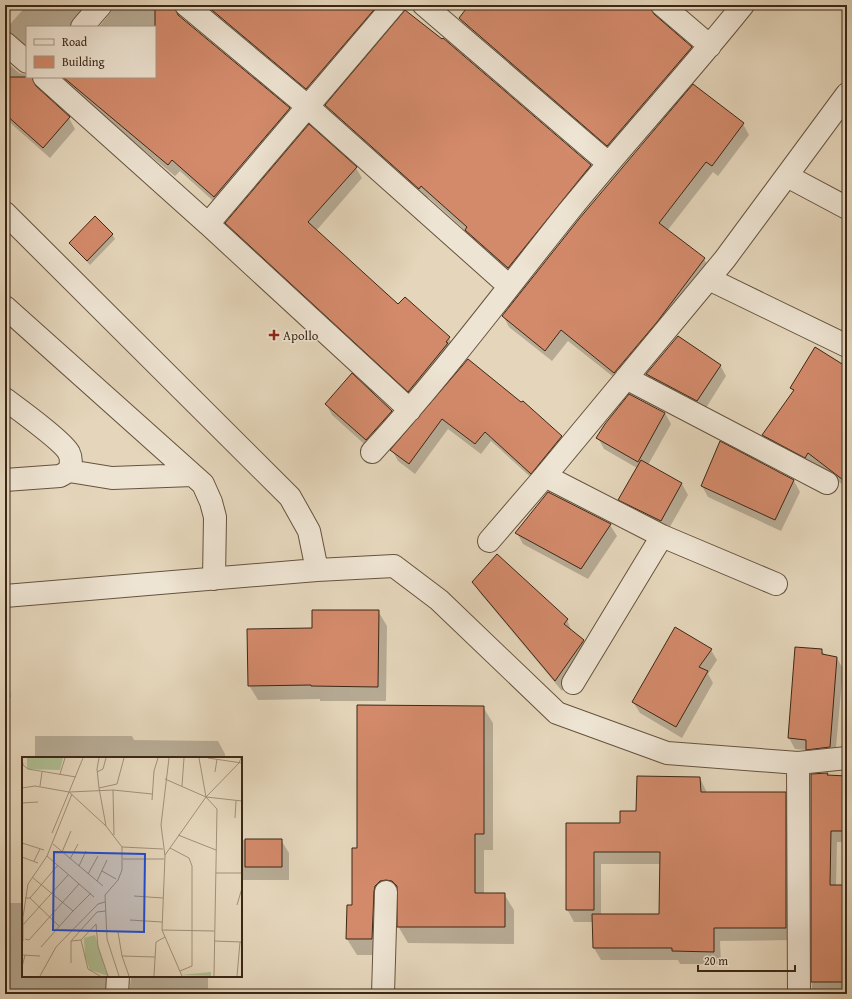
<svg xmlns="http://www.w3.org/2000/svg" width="852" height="999" font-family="'Gentium Book Plus',serif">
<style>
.shadow{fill:#0003;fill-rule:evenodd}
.building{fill:#d38a6b;stroke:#3b2716}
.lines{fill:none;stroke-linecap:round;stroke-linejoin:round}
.minor-casing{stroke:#66533f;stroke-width:24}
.minor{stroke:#eee4d3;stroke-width:22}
.poi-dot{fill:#8f2418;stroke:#eee4d3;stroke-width:1.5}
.labels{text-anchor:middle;stroke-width:3;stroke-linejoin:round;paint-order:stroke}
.poi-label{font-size:13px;fill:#3b2716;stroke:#eee4d3;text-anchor:start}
.inset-road{fill:none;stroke:#a19079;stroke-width:1}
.view{fill:#1d4ed8;fill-opacity:0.15;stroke:#1d4ed8;stroke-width:2}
.inset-edge{fill:none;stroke:#3b2716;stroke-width:2}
</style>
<rect width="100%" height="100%" fill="#e5d6bb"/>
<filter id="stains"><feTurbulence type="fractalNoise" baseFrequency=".005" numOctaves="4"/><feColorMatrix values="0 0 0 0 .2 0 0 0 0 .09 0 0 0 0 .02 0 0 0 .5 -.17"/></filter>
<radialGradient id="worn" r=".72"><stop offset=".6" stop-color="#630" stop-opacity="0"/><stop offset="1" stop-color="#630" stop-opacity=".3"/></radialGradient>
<path class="shadow" d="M27 5H104L84 27H27V51L5 33V30Z
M112 5H189L183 9 180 18 289 109 296 121 221 208 180 171 175 176 55 77H155V27H99L114 8Z
M197 5H392L313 100Z
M471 5H645L653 15 691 48 698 59 614 156 466 29 460 18Z
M5 61 19 73 27 75V77H34L38 85V90L69 118 75 129 50 158 7 120 5 123Z
M326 106 590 166 597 177 514 278 472 241 466 231 428 197 426 199 333 116Z
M743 124 749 135 718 176 713 172 667 231 704 259 710 270 621 383 568 341 552 361 509 327 503 316Z
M356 168 362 178 316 231 399 305 449 338 455 349 415 402 233 234 227 223Z
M112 234 115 239 90 265 70 243Z
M468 360 561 437 567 447 537 483 491 441 481 454 448 429 415 474 398 461 392 450Z
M720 365 726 376 704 411 653 385 647 374Z
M847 368V488L814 463 811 468 769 446 763 435 794 392 791 388Z
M326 404 391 411 398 422 372 451 332 415Z
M665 413 671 424 648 465 682 484 688 495 667 532 626 511 620 500 637 468 604 449 598 438Z
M794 481 800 492 781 531 708 497 702 486Z
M610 525 617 536 588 579 523 544 517 533Z
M473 582 567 620 572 632 584 641 590 652 562 691 480 593Z
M378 611 387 626 386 701H320V699L258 700 249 685 313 628Z
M711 650 717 660 708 674 713 683 682 738 640 713 633 702Z
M821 650 825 655 837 658 843 669 835 758 813 760 808 750 795 749 789 738Z
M5 662 11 697 5 698Z
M483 707 493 723V850H484V894H504L514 910V944L408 943 398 926V897L396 896 381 955H357L347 939 353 906 358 849Z
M35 736H132L134 740 218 741 225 754V758H35Z
M827 774 829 776 847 777V842H837L836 885H847V994H812V775Z
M700 778 707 793H785L792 806 793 940 720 941 721 964H680L678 960H601L594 948V922H574L567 909V824H621L637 812ZM601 864H661L660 915H601Z
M241 840H281L289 853V880H241Z
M5 903H23V976H208V994H129L131 978 126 977 113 994H5Z"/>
<path class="building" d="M155 5H174L178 15 290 108 214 197 172 160 168 165 63 77H155Z
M206 5H378L306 89Z
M469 5H650L654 14 692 47 607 146 459 18Z
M405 10 442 39 443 38 591 165 508 268 465 230 467 227 421 186 419 189 325 105Z
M5 77H32L36 86 70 117 43 148 5 114Z
M693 84 744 123 712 166 706 162 659 223 705 258 657 322 614 373 561 330 545 351 502 316 579 219Z
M309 124 357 167 308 222 398 304 405 297 450 337 446 342 448 343 408 392 225 223Z
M95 216 113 234 87 261 69 243Z
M678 336 721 365 697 401 646 374Z
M815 347 847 367V483L808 453 805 458 762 435 794 390 790 388Z
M468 359 521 402 523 401 562 436 531 474 485 432 475 444 442 419 409 464 390 450Z
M352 373 392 411 366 440 325 404Z
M629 394 665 413 638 462 596 438 605 424Z
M720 441 794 480 775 520 701 486Z
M641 460 682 483 661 521 618 500Z
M548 492 611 524 581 569 515 533Z
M497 554 568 619 564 624 584 640 555 681 472 582Z
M312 610H379L378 687 311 686V685L248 686 247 629 312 628Z
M675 627 712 649 699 667 708 671 676 727 632 702Z
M795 647 822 649V654L837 657 830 747 806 750V740L788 738Z
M357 705 484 706V834H475V893H505V927H397V886L392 881 386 880 380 881 375 886 374 891 372 939H346L347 905H352V848H357Z
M828 773 827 775 847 776V831H831L830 885H847V982H811V774Z
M637 776 700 777 701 792H786V928H714V952L672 951V948H593L592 914H659L660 852H594V910H566V823H620V811H636Z
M245 839H282V867H245Z"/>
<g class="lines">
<defs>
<path id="minor" d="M186 5 307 106 509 286
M424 5 608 163
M662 5 710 46
M82 27 101 5
M5 43 27 62
M44 77 208 224 394 5
M787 176 847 208
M5 213 290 497 309 531 317 570
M208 224 410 410
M709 279 847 346
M5 307 203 484 211 502 215 517 214 579
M626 378 827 483
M5 399C17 408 64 442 69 453 72 459 71 465 69 471L60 476 5 480
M372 452C442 376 504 292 569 211 626 141 687 75 743 5
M69 471 112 478 193 475
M545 476 662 536 776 584
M489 541 545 476 725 259 847 94
M5 596 317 570 394 566 439 600 557 713 667 753 798 763 847 758
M573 683 662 536
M798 763 799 994
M117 994 118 976
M383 994 386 892"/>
</defs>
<use href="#minor" class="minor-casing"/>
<use href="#minor" class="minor"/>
</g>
<path class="poi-dot" d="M272 329h4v4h4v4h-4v4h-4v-4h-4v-4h4z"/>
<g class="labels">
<g class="poi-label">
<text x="283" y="340">Apollo</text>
</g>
</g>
<g transform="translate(22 757)">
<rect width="220" height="220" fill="#e5d6bb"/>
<path d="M5 1H41L38 13 5 12ZM73 178 86 219 68 213 63 199 62 181ZM189 215V219L159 218Z" fill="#afbf94"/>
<path class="inset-road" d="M0 1 1 8 6 12 54 20M77 1 75 12 77 31M147 1 139 68 143 99 140 173 160 219M177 1 184 40 195 52 192 219M186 1 220 6M75 15 81 12 84 1M193 15 195 2M38 17 43 1M143 22 184 40 220 44M18 29 20 15M160 29 162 1M0 31 13 29 47 35 30 76M91 33 92 78M47 35 84 69 100 90V113L96 123 83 138 85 182 97 219M47 35 61 1M48 35 91 33 130 37M130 43 132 14 136 1M0 46 16 45M213 61 214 44M84 69 77 31 95 27 102 1M156 78 194 93M0 86 22 93M31 87 81 129M100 90 141 92M148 91 167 101 170 109V209L158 214M40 95 49 74M143 98 184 40 217 6 219 1M25 99 72 140M0 100 16 106M48 102 56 87M101 102H142M12 104 18 92M57 109 64 94M80 114 94 122M194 116H220M66 117 76 99M10 120 51 154 19 190M75 124 85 103M112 139 141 141M3 141H8L37 169M8 141 36 108M215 148 220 131M51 154 69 136M108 163 140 165M0 169 46 118M140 173 192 174M96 175 100 199M3 182 7 183 57 127M59 183 66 212 78 219M1 184V160L6 127 25 99 50 37M49 184 59 183 74 167 76 190 86 219M192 184 220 185M0 198 18 199M49 206V184L75 155 84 154M0 210 3 198M18 219 34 190 76 147 83 145M107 219 100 199 133 200M132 219 134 185 143 180M215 219 218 185"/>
<path class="view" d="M32 95 123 97 122 175 31 173Z"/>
<rect width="220" height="220" class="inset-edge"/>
</g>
<rect width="852" height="999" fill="none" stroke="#e5d6bb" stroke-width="20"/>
<rect x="6" y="6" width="840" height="987" fill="none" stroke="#3b2716" stroke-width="2"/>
<rect x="10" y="10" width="832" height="979" fill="none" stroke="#3b2716"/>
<rect x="26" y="26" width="130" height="52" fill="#eee4d3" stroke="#a69887"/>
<rect x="34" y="39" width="20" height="6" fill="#eee4d3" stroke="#a69887"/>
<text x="62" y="46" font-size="12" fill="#3b2716">Road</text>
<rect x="34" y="56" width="20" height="12" fill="#d38a6b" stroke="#a69887"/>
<text x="62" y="66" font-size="12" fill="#3b2716">Building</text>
<path d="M698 965v6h97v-6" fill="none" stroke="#3b2716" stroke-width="2"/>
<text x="704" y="965" font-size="12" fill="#3b2716" stroke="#eee4d3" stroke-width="3" paint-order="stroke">20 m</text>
<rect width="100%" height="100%" filter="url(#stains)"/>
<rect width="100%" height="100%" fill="url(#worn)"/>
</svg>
